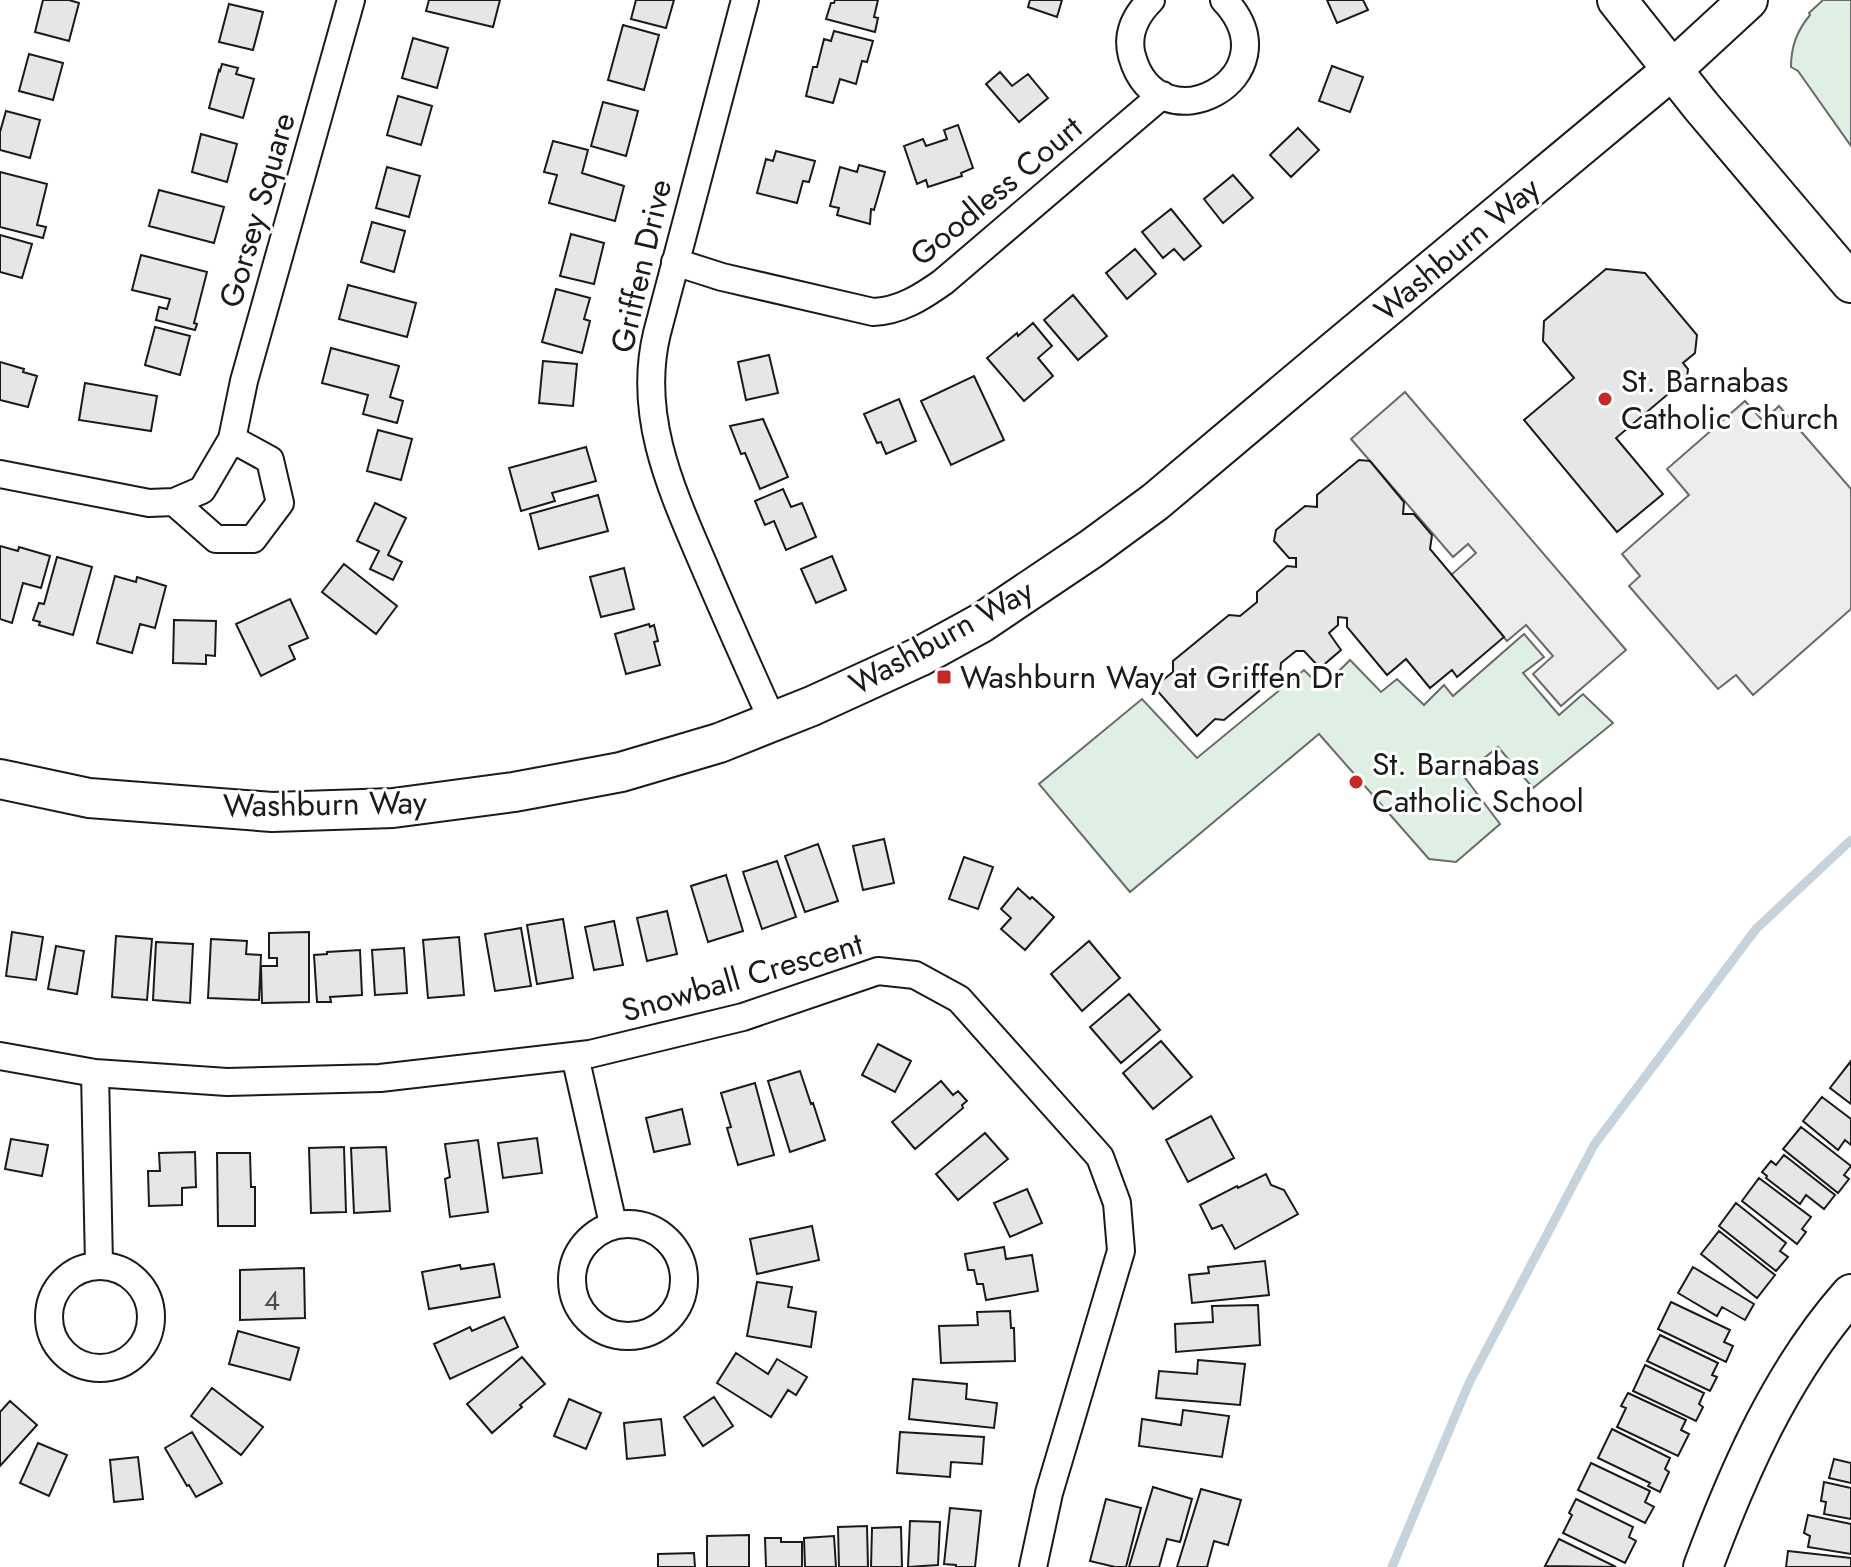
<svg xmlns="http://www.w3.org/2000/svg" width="1851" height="1567" font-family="Jost,sans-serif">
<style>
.green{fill:#e0efe3;stroke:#6a6a6a;stroke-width:2}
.parking{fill:#ededed;stroke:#6a6a6a;stroke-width:2}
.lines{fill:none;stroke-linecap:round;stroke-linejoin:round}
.stream{stroke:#c6d2dc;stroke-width:9}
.building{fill:#e6e6e6;stroke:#1a1a1a;stroke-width:2}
.street-casing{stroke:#1a1a1a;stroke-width:30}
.secondary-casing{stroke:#1a1a1a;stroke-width:42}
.street{stroke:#fff;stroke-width:26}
.secondary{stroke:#fff;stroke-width:38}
.poi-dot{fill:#c62828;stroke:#fff;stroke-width:3}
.labels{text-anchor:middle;stroke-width:6;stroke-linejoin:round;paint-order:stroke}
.number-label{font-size:28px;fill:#4d4d4d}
.street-label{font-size:32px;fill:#1a1a1a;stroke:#fff}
.poi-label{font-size:32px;fill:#1a1a1a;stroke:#fff;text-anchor:start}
</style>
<rect width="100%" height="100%" fill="#fff"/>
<path class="green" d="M1823 0H1851V146L1798 71 1791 67C1791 46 1797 31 1810 15L1809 13Z
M1524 634 1544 657 1523 673 1559 715 1583 694 1613 723 1533 788 1498 747 1463 775 1500 824 1456 862 1429 859 1319 734 1130 892 1039 784 1142 699 1197 758 1304 670 1322 688 1350 660 1381 692 1397 679 1424 705 1444 685 1453 696Z"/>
<path class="parking" d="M1405 392 1626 650 1561 706 1533 674 1553 656 1526 625 1507 641 1451 575 1476 553 1468 544 1453 557 1351 439Z
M1745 401 1763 421 1779 406 1851 489V609L1753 695 1736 675 1718 689 1629 586 1640 576 1622 554 1689 495 1667 469Z"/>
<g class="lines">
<path class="stream" d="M1392 1567 1469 1383 1594 1145 1756 929 1851 840"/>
</g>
<path class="building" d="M43 0H69L79 3 69 41 35 32Z
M429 0H500L493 27 426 11Z
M636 0H674L666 28 631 19Z
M835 0H878L874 17 878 18 875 32 826 19 831 3H834Z
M1030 0H1062L1057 17 1028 7Z
M1327 0H1363L1368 10 1337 23Z
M229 4 263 12 253 50 219 42Z
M623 25 659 35 644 90 608 80Z
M834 31 873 41 867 62 862 61 856 84 840 79 833 103 806 96 813 67H817L824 39 831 41Z
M413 38 448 48 437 88 402 78Z
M29 54 63 63 53 100 19 91Z
M222 64 238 68 236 74 254 79 243 118 209 108 219 70 220 71Z
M1332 66 1363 77 1350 112 1319 101Z
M1000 72 1012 86 1028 74 1048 98 1019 122 986 84Z
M398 96 432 106 421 145 387 135Z
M603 102 638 111 626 156 591 146Z
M6 111 40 120 30 158 0 150V132Z
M958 125 973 168 961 173 962 176 928 187 926 180 917 184 904 146 923 139 926 146 947 139 944 130Z
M1298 128 1319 150 1291 177 1270 155Z
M201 134 237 144 227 182 192 172Z
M553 141 588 150 582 173 624 186 615 221 549 203 557 175 544 172Z
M776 151 815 161 809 182 803 181 797 203 757 193 766 159 773 161Z
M859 165 885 172 874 210 871 209 870 224 837 215 839 208 830 206 840 167 857 172Z
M387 167 420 176 409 217 376 208Z
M0 172 47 184 37 225 46 227 43 238 0 227Z
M1233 175 1253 198 1223 223 1204 199Z
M159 190 224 207 214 243 149 226Z
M1171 209 1201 246 1184 260 1174 249 1163 258 1142 232Z
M372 222 405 231 394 272 361 262Z
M571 234 604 243 594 284 560 276Z
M0 235 32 244 22 278 0 272Z
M1135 249 1156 274 1127 299 1106 273Z
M141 255 207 272 194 323 197 324 195 330 156 320 159 307 167 309 170 299 132 290Z
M1606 269 1645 273 1697 335 1695 353 1683 363 1688 369 1687 378 1616 438 1663 494 1617 532 1524 420 1574 378 1543 341 1544 321Z
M348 285 416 303 407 337 339 319Z
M556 289 590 298 584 319 590 321 582 353 542 342Z
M1073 295 1107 336 1078 360 1044 320Z
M1033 323 1052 346 1038 358 1053 376 1024 401 987 358 1017 333 1018 336Z
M155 327 190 336 180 375 145 365Z
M331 348 399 366 390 397 403 401 397 423 363 414 368 395 322 383Z
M769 355 778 393 746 400 738 362Z
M543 361 577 364 573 406 539 403Z
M0 362 24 369 23 372 37 376 28 407 0 400Z
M974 376 1004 440 951 465 921 401Z
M85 383 157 396 151 431 79 420Z
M899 399 916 441 886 454 881 442 877 443 864 414Z
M763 419 788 477 760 489 745 453 741 454 730 426Z
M378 430 412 439 401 480 367 471Z
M586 447 596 481 552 493 555 501 521 511 509 468Z
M1359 460 1370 461 1404 502 1403 514H1414L1432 535 1430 549 1504 637 1457 677 1452 670 1430 688 1406 659 1387 675 1347 627V618L1338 617V625L1329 633 1341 650 1320 668 1304 651H1296L1281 663 1280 674 1224 720 1215 719 1197 736 1154 687 1173 672V661L1229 615 1240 616 1257 602V592L1287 566 1296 567V558H1289L1274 541 1276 530 1305 506 1317 507V495Z
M783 489 791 507 802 503 816 537 786 550 774 521 765 525 755 501Z
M598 495 608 531 539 549 530 514Z
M375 503 406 518 388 555 402 562 393 580 370 569 379 551 357 541Z
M0 546 18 551 19 547 50 556 41 588 23 583 12 623 0 619Z
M832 556 846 590 816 603 801 569Z
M57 557 92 567 73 635 39 625 40 622 33 620 39 603 44 604Z
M344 564 397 606 376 634 322 592Z
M624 568 634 609 601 617 590 577Z
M115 576 136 582 137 577 166 586 155 628 140 624 132 653 97 643Z
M290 599 308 638 289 646 295 659 261 676 236 624Z
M174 620 216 621 215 656 206 655V664L173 663Z
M649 624 650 627 654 625 658 641 654 642 660 665 626 674 615 634Z
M884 839 894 883 863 890 853 846Z
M818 844 838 901 805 912 785 856Z
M964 857 993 867 978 909 949 899Z
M777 861 796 917 762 929 743 872Z
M726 875 743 931 708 942 691 886Z
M1018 888 1030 899 1032 897 1054 917 1025 950 1001 929 1011 918 1001 909Z
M667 911 677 954 647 961 637 918Z
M563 919 573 978 537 984 527 925Z
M614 921 623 965 594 970 585 927Z
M521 928 531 986 495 991 485 934Z
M12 932 43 937 36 980 6 976Z
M309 932V1002L262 1003 261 966H277V958H269V933Z
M116 936 152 939 147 1000 112 997Z
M459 937 464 995 428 998 423 940Z
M211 939 247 941 246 954 261 955 259 1000 208 998Z
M1089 941 1120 978 1082 1011 1051 974Z
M156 942 193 944 190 1003 153 1000Z
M56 946 84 951 77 994 48 989Z
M404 948 407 993 375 995 372 950Z
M360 950 362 995 330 997 331 1002H317L314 955 327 954V952Z
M1129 994 1160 1030 1121 1063 1090 1027Z
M1161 1041 1192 1077 1153 1109 1123 1073Z
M878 1044 911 1061 895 1092 862 1075Z
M1851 1061V1104L1830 1088Z
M800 1071 811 1104 813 1103 825 1140 790 1152 768 1081Z
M941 1081 953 1095 958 1091 967 1101 962 1105 963 1108 915 1149 892 1122Z
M755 1083 774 1155 738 1165 727 1128 731 1127 721 1093Z
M1822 1097 1851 1119V1145L1845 1140 1838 1150 1803 1121Z
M682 1109 690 1144 654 1152 646 1118Z
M1211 1116 1234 1158 1188 1182 1166 1140Z
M1801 1127 1851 1166 1844 1175 1849 1179 1838 1193 1783 1149Z
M985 1133 1008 1159 958 1200 936 1174Z
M537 1138 542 1173 503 1178 498 1143Z
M11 1139 48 1145 42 1176 5 1169Z
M478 1140 488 1212 450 1217 445 1179 450 1177 445 1144Z
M344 1147 346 1212 311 1213 309 1148Z
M386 1147 390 1211 354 1213 351 1148Z
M195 1152 196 1187 182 1188V1205L149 1206 148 1171H160L159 1153Z
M217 1153H250L251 1187H255V1226H218Z
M1784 1155 1835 1195 1824 1209 1806 1195 1800 1204 1766 1178 1767 1176 1762 1172 1771 1161 1776 1165Z
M1266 1174 1271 1185 1284 1190 1298 1214 1235 1249 1222 1225 1212 1229 1200 1205 1237 1186 1238 1188Z
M1759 1178 1811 1217 1802 1229 1806 1232 1797 1244 1742 1201Z
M1027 1189 1042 1223 1010 1237 994 1203Z
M1736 1203 1786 1243 1780 1251 1788 1257 1776 1271 1719 1226Z
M812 1226 819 1260 757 1274 750 1239Z
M1719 1231 1775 1275 1757 1298 1701 1254Z
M1004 1247 1006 1259 1032 1255 1038 1291 986 1300 983 1284H977L974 1270H968L965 1254Z
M1265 1261 1269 1295 1192 1303 1189 1275 1209 1273 1208 1267Z
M494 1264 500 1297 429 1309 422 1272 460 1265 461 1269Z
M1693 1267 1754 1304 1745 1320 1722 1307 1717 1316 1678 1293Z
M304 1268 305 1318 240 1320V1270Z
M757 1282 792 1287 788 1307 816 1312 811 1347 747 1336Z
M1671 1302 1730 1330 1724 1342 1733 1346 1726 1362 1658 1329Z
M1258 1305 1260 1345 1176 1352 1175 1324 1213 1322 1212 1306Z
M1010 1311 1011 1328H1014L1015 1361 941 1363 939 1326 978 1325 977 1312Z
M504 1317 518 1347 450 1379 434 1344 470 1327 472 1331Z
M238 1331 299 1348 290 1380 229 1364Z
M1660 1335 1718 1363 1712 1375 1717 1377 1710 1391 1647 1361Z
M736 1353 768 1374 777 1359 807 1377 796 1395 788 1390 771 1417 717 1383Z
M522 1357 545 1384 520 1405 522 1407 492 1433 467 1404Z
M1198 1360 1245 1364 1240 1405 1156 1398 1159 1371 1197 1374Z
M1645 1365 1704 1393 1699 1404 1703 1407 1696 1421 1633 1391Z
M913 1379 967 1384 966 1399 997 1403 994 1428 909 1419Z
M212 1388 263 1427 241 1455 191 1416Z
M1628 1393 1686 1420 1681 1430 1689 1434 1678 1456 1617 1427 1626 1408 1621 1406Z
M714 1397 733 1426 703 1446 684 1417Z
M569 1399 601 1413 586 1449 554 1436Z
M10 1401 37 1425 0 1466V1412Z
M1183 1410 1229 1416 1222 1457 1139 1446 1142 1419 1181 1425Z
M661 1419 665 1455 627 1459 624 1423Z
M1612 1429 1670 1458 1665 1469 1669 1472 1660 1492 1648 1486 1650 1483 1598 1458Z
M192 1432 222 1483 196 1497 189 1485 187 1486 165 1448Z
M900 1432 984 1437 982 1464 951 1462 950 1477 897 1473Z
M38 1443 67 1455 49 1496 20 1483Z
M138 1457 143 1499 114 1502 110 1460Z
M1834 1459 1851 1463V1483L1829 1478Z
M1591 1463 1650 1491 1645 1502 1654 1507 1645 1523 1578 1490Z
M1824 1482 1851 1488V1519L1824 1514 1826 1502 1821 1501Z
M1153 1487 1192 1499 1180 1542 1167 1539 1159 1567H1129Z
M1201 1489 1241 1500 1228 1545 1214 1541 1207 1567H1177Z
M1106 1499 1141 1508 1126 1567H1115L1090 1561Z
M1576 1499 1633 1527 1629 1537 1636 1541 1625 1563 1563 1533 1572 1515 1569 1513Z
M950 1508 981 1511 975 1567H956V1565L944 1564Z
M1808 1515 1851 1524V1554L1808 1547 1810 1536 1804 1533Z
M910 1521 940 1522 938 1565 908 1567Z
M867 1526 868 1567H839L838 1527Z
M901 1527 902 1567H871L872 1528Z
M749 1535V1567H707V1536Z
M834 1536 836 1567H805L804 1538Z
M765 1538H781V1542H802V1567H766Z
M1559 1539 1616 1567 1545 1566Z
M1788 1551 1851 1558V1567H1786Z
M694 1553 695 1567H658V1554Z"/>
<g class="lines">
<defs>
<path id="street" d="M745 0 657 333C636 420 675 497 708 575 729 624 751 673 773 722
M1151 0C1136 15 1126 34 1132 56 1158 151 1297 77 1224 0
M675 262 722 277 873 312C900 311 922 297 943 282L1162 95
M0 474 149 503 174 502 202 490 232 439 244 381 351 0
M174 502 216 539H253L280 503 270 460 232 439
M0 1056 95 1073 227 1082 380 1078 590 1054 743 1017 878 971 915 975 959 999 1100 1157 1117 1203 1121 1251 1049 1493 1033 1567
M575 1056 613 1224
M95 1073 99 1264
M572 1280a56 56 0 1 1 112 0a56 56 0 1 1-112 0Z
M49 1317a51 51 0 1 1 102 0a51 51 0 1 1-102 0Z"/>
<path id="secondary" d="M1617 0 1701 106 1851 283
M0 779 89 798 272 812 393 808 514 792 621 772 719 743 812 706 919 657 981 623 1091 549 1155 502 1332 353 1672 70 1748 0
M1703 1567C1739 1470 1782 1372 1851 1294"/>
</defs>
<use href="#street" class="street-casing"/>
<use href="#secondary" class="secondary-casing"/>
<use href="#street" class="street"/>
<use href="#secondary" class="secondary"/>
</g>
<g class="poi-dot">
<circle cx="1605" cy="399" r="8"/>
<rect x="936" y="669" width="16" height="16" rx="4"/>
<circle cx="1356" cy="782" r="8"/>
</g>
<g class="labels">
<g class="number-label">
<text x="272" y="1310">4</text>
</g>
<g class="street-label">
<text transform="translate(996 191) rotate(-40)" y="11">Goodless Court</text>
<text transform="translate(257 210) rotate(-74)" y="11">Gorsey Square</text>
<text transform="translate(1457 249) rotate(-40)" y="11">Washburn Way</text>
<text transform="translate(641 266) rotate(-77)" y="11">Griffen Drive</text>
<text transform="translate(941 637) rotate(-29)" y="11">Washburn Way</text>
<text transform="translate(325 804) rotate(-1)" y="11">Washburn Way</text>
<text transform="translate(742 977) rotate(-16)" y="11">Snowball Crescent</text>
</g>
<g class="poi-label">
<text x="1621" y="392">St. Barnabas<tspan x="1621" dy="37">Catholic Church</tspan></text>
<text x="960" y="688">Washburn Way at Griffen Dr</text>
<text x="1372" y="775">St. Barnabas<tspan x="1372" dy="37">Catholic School</tspan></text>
</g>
</g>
</svg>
